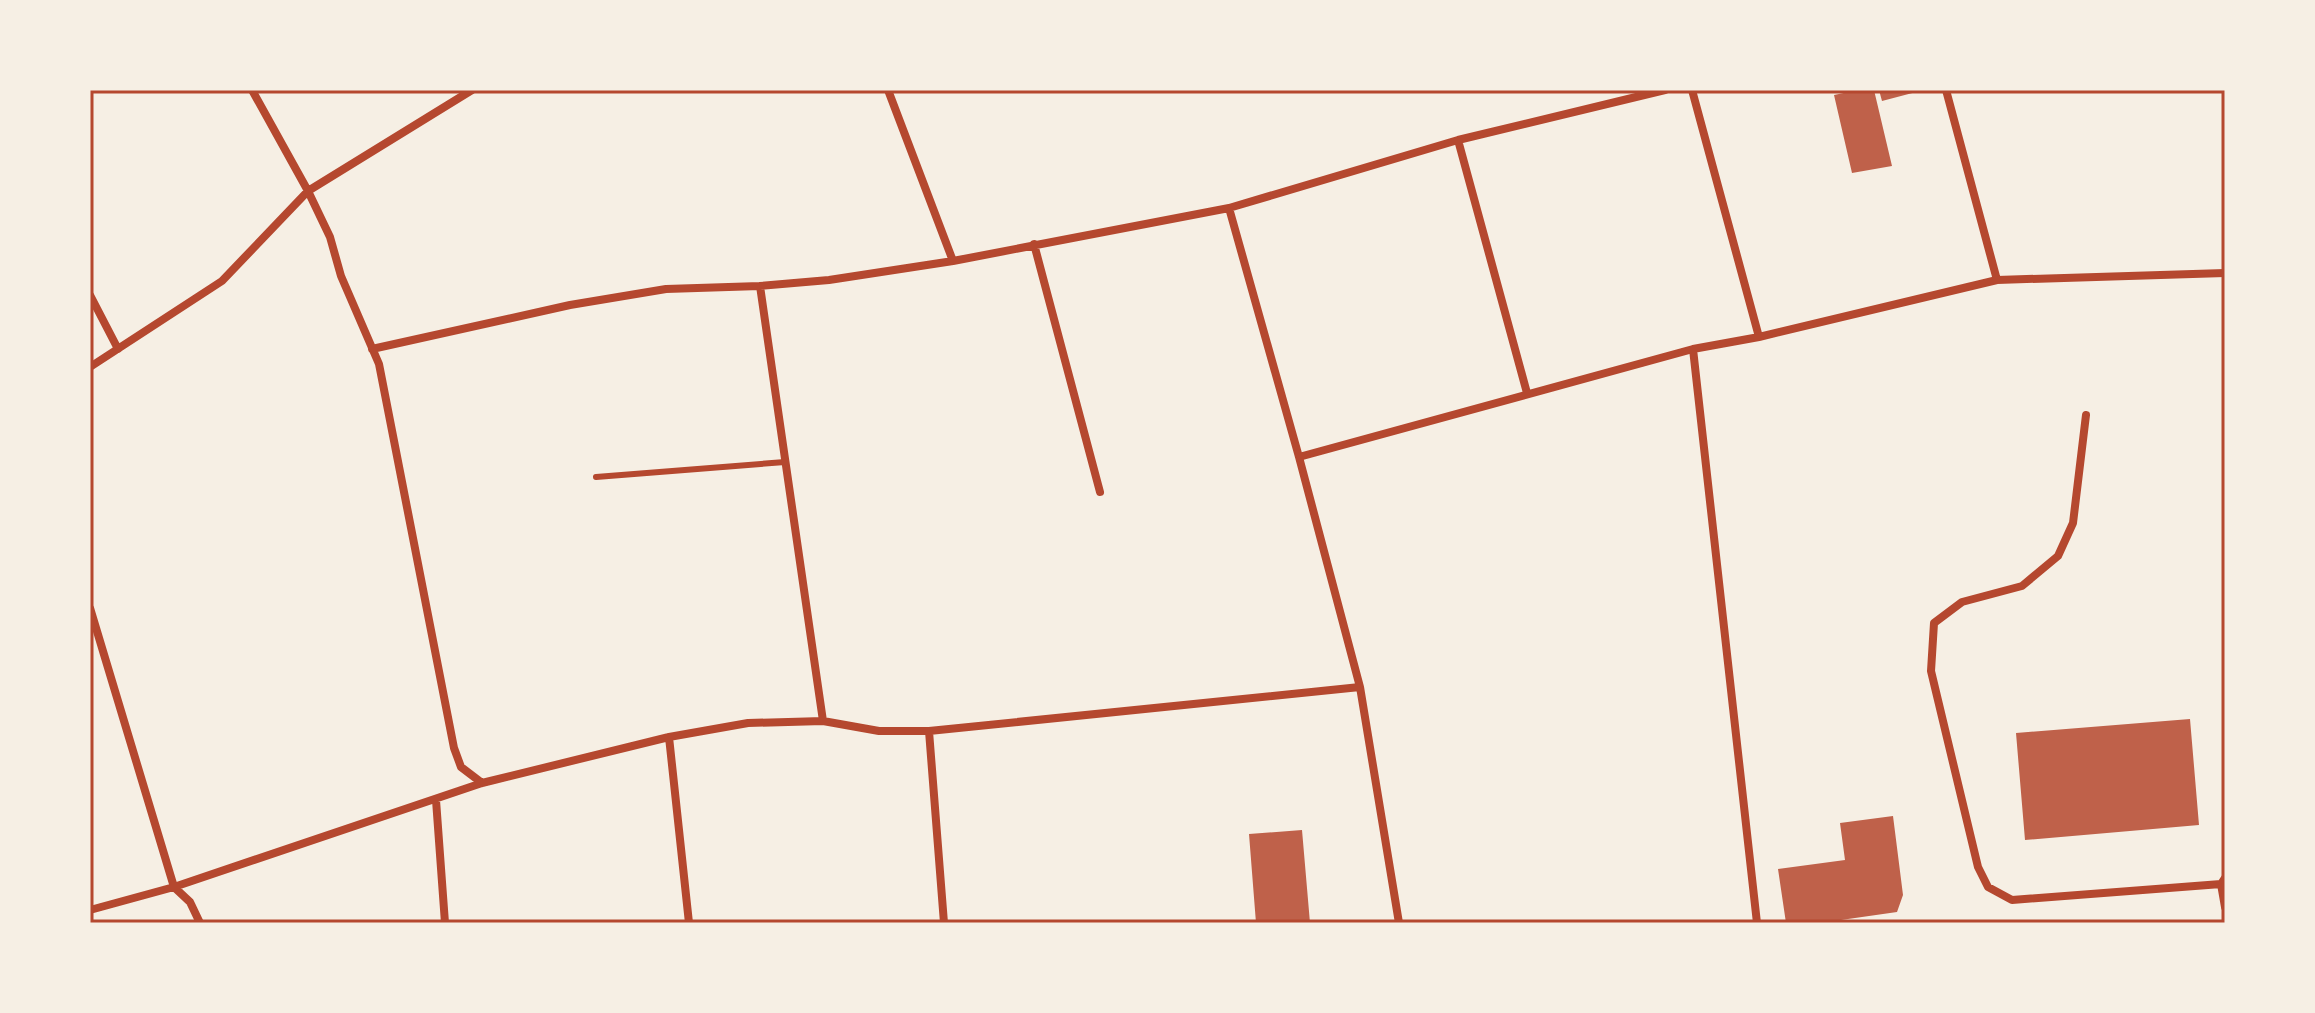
<svg xmlns="http://www.w3.org/2000/svg" width="2315" height="1013" font-family="'DM Sans',sans-serif">
<style>
.building{fill:#bf614a}
.lines{fill:none;stroke-linecap:round;stroke-linejoin:round}
.service{stroke:#b5482f;stroke-width:6}
.minor{stroke:#b5482f;stroke-width:8}
.neatline{fill:none;stroke:#b5482f;stroke-width:3}
</style>
<rect width="100%" height="100%" fill="#f6efe4"/>
<path class="building" d="M1858 90H1874L1892 166 1852 173 1834 95Z
M1879 90H1920V91L1882 101Z
M2190 719 2199 825 2025 840 2016 733Z
M1893 816 1903 895 1897 912 1820 923H1786L1778 869 1845 860 1840 823Z
M1302 830 1310 923H1256L1249 834Z"/>
<g class="lines">
<path class="service" d="M596 477 785 462"/>
<path class="minor" d="M252 90 308 191 330 237 341 276 379 364 454 748 461 767 482 783
M888 90 953 261
M1692 90 1759 337
M1946 90 1997 280
M1458 140 1527 393
M1229 208 1299 457 1360 687 1399 923
M1034 244 1100 492
M760 286 823 721
M90 295 118 349
M372 349 570 305 666 289 760 286 829 280 953 261 1229 208 1458 140 1665 90
M1693 349 1757 923
M90 367 222 281 308 191 472 90
M2086 415 2073 523 2058 556 2022 586 1962 602 1934 623 1931 671 1978 867 1988 887 2012 900 2221 884
M1299 457 1693 349 1759 337 1997 280 2225 273
M90 608 174 887 190 902 200 923
M929 731 944 923
M669 737 689 923
M436 800 445 923
M2225 878 2221 884 2225 907
M90 910 174 887 482 783 669 737 748 723 823 721 879 731H929L1360 687"/>
</g>
<rect width="2315" height="1013" fill="none" stroke="#f6efe4" stroke-width="184"/>
<rect x="92" y="92" width="2131" height="829" class="neatline"/>
</svg>
